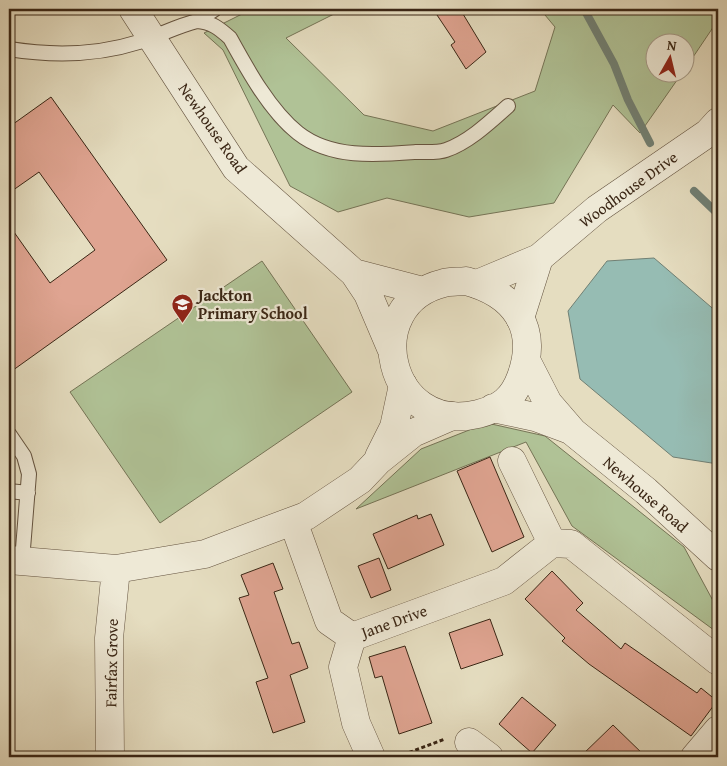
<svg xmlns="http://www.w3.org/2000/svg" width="727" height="766" font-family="'Gentium Book Plus',serif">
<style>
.green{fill:#b0c296;stroke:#757456}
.water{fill:#96bcb3;stroke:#718074}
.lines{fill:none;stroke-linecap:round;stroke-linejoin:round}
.stream{stroke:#718074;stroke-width:8}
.building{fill:#dfa491;stroke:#3a2615}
.service-casing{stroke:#655440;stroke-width:16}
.minor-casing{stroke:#655440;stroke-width:29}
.tertiary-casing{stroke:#655440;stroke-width:29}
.path{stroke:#3a2615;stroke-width:3;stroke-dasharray:4 2.5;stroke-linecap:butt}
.service{stroke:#eee9d6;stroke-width:14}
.minor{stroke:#eee9d6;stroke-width:28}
.tertiary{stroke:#eee9d6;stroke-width:28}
.labels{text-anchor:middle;stroke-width:4.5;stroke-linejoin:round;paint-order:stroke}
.street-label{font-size:16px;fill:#3a2615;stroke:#eee9d6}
.poi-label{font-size:16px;font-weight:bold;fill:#3a2615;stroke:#eee9d6;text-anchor:start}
</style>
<rect width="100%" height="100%" fill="#e5ddc0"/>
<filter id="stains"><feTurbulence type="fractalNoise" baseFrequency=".004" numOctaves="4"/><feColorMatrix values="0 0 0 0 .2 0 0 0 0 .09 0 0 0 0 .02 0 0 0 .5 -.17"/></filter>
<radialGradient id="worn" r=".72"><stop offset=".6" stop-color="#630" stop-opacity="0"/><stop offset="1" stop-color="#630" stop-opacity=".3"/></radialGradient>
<path class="green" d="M252 9H344L286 38 364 115 433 131 535 91 555 27 540 9H718V20L685 69 684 42H654V72L682 73 640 133 613 105 554 203 469 217 387 198 338 212 290 186 223 50 204 33Z
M262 261 352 392 160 523 70 392Z
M487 423 545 436 684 547 718 610V633L572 526 526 442 356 509 421 449Z"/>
<path class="water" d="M654 258 718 313V464L673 457 580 379 568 311 607 261Z"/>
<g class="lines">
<path class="stream" d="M584 9 614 64 628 100 650 143
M694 191 718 214"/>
</g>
<path class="building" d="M433 9H460L486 52 466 69 451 45 455 42Z
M51 97 167 260 9 373V225L50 283 95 250 39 172 9 193V127Z
M490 457 524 537 492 552 457 471Z
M431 514 444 545 388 569 373 534 417 515 418 519Z
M379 558 391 590 371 598 358 566Z
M273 563 283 589 274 592 292 644 299 642 308 668 290 675 305 722 273 733 256 682 268 678 239 598 249 595 241 575Z
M552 571 583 603 576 610 621 649 625 643 697 693 701 688 717 701 691 736 589 664 562 641 565 638 525 599Z
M490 619 503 655 461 669 449 633Z
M405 646 432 723 399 734 382 676 375 678 369 657Z
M522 697 556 725 532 753 499 724Z
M613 725 646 757H580Z"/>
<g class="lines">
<defs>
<path id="service" d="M197 21 215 9
M9 49C53 56 95 56 139 42 158 36 177 26 197 21 211 22 219 28 230 38 247 69 270 111 298 133 331 159 377 155 416 152 425 152 438 153 446 150 469 142 490 122 508 106
M9 434 24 456 29 474 22 561
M9 491 28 493"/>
<path id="minor" d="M477 284 539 258 597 209 708 133 718 122
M520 318 539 258
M379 457 394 427 403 385
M512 461 552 543
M293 521 329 621 352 637 504 581 552 543 571 544 718 661
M9 560 116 569 205 554 306 516 360 480 378 461 413 433 452 416
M352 637 343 667 356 723 371 757
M469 742 489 757
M110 757 109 638 116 569
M695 757 718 730"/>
<path id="tertiary" d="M133 9 236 168 354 273 368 294 391 348
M354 273 423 291
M466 281C515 294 539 328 521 377 513 399 501 408 478 414 388 436 357 304 444 283 451 281 459 282 466 281Z
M527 362 548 403 573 432 646 491 718 557
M493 408 535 417 570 430"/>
</defs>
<use href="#service" class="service-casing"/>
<use href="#minor" class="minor-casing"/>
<use href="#tertiary" class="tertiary-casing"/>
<path class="path" d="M397 757 445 739"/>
<use href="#service" class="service"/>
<use href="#minor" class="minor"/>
<use href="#tertiary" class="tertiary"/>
</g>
<defs>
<symbol id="school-pin" viewBox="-11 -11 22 30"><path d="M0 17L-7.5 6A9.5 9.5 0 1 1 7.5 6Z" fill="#8f2418" stroke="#eee9d6"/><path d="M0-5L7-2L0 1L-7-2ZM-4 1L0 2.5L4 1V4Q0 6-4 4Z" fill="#fff"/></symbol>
</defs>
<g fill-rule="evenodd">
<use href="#school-pin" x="170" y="292" width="25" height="34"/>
</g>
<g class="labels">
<g class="street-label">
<text transform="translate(213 128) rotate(55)" y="6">Newhouse Road</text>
<text transform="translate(628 189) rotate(-36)" y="6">Woodhouse Drive</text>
<text transform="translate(646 494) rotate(41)" y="6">Newhouse Road</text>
<text transform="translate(394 621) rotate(-20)" y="6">Jane Drive</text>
<text transform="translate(111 663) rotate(-89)" y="6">Fairfax Grove</text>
</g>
<g class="poi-label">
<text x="198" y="301">Jackton<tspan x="198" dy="18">Primary School</tspan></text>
</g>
</g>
<rect width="727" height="766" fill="none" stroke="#e5ddc0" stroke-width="30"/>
<rect x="10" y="10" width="707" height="746" fill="none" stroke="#3a2615" stroke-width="2.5"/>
<rect x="15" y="15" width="697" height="736" fill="none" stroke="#3a2615"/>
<g transform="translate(670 58) rotate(8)"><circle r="24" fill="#eee9d6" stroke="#a69b89"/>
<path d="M0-4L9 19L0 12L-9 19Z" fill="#8f2418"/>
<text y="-8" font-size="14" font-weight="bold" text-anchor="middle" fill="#3a2615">N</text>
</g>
<rect width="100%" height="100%" filter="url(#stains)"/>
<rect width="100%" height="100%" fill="url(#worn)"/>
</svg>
